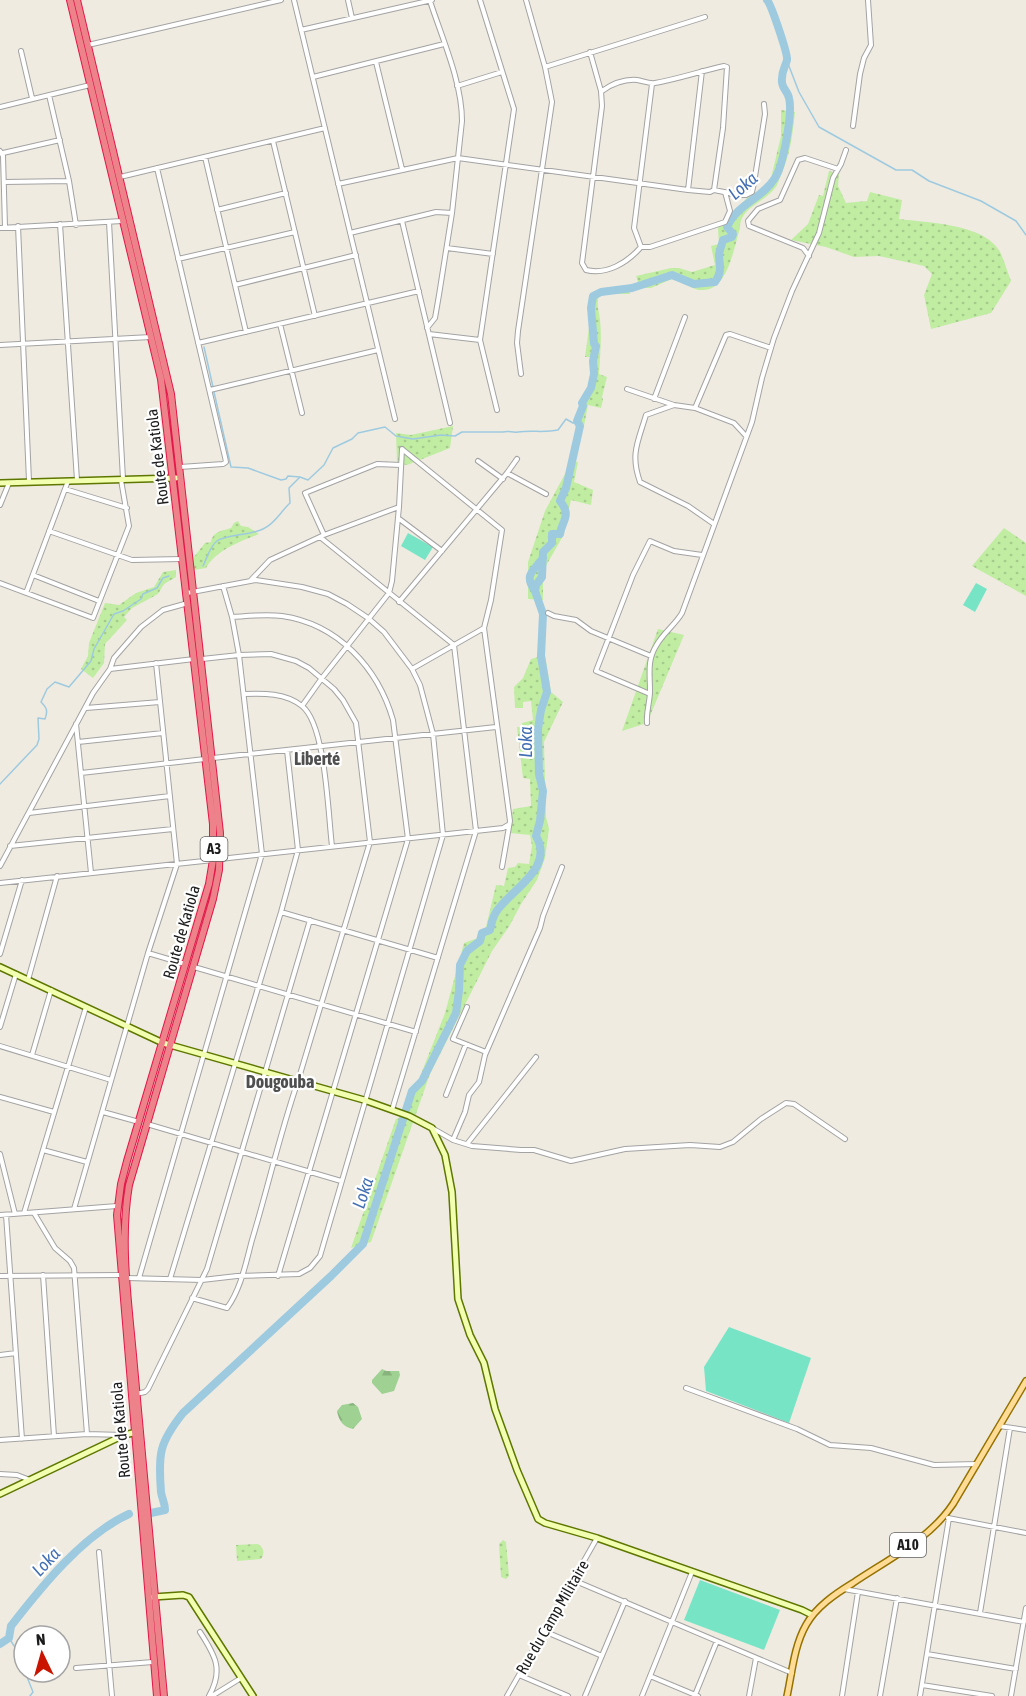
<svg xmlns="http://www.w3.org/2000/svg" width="1026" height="1696" font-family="'Asap Condensed',sans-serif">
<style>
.grass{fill:url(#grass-dots)}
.forest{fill:url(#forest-firs)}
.pitch{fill:#78e4c6}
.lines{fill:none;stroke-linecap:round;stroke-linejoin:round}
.stream{stroke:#9ecae0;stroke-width:1.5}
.river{stroke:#9ecae0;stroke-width:8}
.street-casing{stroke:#a3a3a3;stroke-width:6}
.secondary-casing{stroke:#5e7700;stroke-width:8}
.primary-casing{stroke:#957200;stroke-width:8}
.highway-casing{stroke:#e41748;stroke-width:8}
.street{stroke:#fff;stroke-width:4}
.secondary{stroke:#f2feb0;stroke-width:5}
.primary{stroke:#ffdc96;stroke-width:5}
.highway{stroke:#ed828b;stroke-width:6}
.labels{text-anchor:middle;stroke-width:4.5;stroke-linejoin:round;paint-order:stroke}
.shield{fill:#fff;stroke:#606060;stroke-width:1.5}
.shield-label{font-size:15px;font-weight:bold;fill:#1c1c1c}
.street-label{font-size:16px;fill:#1c1c1c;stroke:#fff}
.water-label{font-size:18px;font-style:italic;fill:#426fb2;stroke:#fff}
.neighbourhood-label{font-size:18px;font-weight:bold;fill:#4f4f4f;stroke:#fff}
</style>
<defs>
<pattern id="grass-dots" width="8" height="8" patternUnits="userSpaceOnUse" patternTransform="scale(1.5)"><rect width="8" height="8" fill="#c0eda2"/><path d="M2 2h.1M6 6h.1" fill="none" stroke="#a4cb8b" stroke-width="1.8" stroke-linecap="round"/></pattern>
<pattern id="forest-firs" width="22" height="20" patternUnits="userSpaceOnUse" patternTransform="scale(1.5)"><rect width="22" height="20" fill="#9ed192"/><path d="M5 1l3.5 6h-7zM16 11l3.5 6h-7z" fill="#88b37d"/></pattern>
</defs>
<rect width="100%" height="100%" fill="#efebe1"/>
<path class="grass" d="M781 110 795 112C792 137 791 152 781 175 779 179 778 185 775 188 764 203 740 207 740 228 734 247 728 290 703 290 692 291 683 281 672 279L651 288H640L636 276 671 268H679L692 272 715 265 711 246 719 244 718 228 747 198 759 193 771 178 781 136Z
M829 171 839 174 838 186 846 203 867 201 870 192 902 200 899 219C928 223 981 223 999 250 1004 259 1007 271 1011 281L991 313 931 329 924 295 932 274 924 266 879 256 854 257 826 247 791 240 808 224 819 195 823 196Z
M628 285 630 294H603L599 296C596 305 599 311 600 320 602 338 600 356 599 374L607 377 602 397 603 400 601 408 588 405 584 426 575 425 579 407 586 398 592 375 591 357H585L591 313 590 296 599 291Z
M453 426 450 448 407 465 397 463 396 433 411 435Z
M572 461 578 462 574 482 593 490 591 505 571 500 563 536 543 571V600L528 599V562L545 511Z
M238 521 241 526 248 527 259 534C241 541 216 550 206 568L194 570 193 558 205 543 211 542C213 531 222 531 231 528L234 523Z
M1004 528 1026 543V596L972 566Z
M176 570V577L164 584 158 594 132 608 124 617 127 620 105 644 104 663 93 678 81 669 88 656 89 643 105 603 119 605 136 593 154 587 163 572Z
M658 629 684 635 647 723 622 731Z
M545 655 551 692 563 702 544 742 546 817 549 829 545 858 537 880 521 904 510 925 492 951 430 1074 371 1242 351 1248 396 1119 403 1117 411 1089 419 1079 445 1013 464 943 478 938 486 927 496 885 504 886 508 868 515 867 518 863 529 864 532 846 530 835 510 833 513 809 531 806 530 779 523 778 517 727H522V723L533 720 531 701 523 702V708H515L514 687 523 678 531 659Z
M503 1540 506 1542 509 1576 506 1579 501 1577 499 1544Z
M258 1544C264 1548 265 1553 261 1559L237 1561 236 1545Z"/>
<path class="forest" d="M382 1369 386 1371H399L400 1375 394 1391 382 1394 372 1383V1380Z
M353 1403 358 1407 362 1419 353 1429C343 1427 339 1421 337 1411L342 1405Z"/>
<path class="pitch" d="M408 533 433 547 425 560 401 546Z
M976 583 987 589 975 612 963 605Z
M729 1327 811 1358 789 1423 706 1391 704 1367Z
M700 1580 780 1610 764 1650 684 1620Z"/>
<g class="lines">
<path class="stream" d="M787 61 799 92 819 127 896 170H912L929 181 981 201 1016 221 1026 235
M204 347 213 387
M214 392 231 467 248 468 281 480 286 479 288 476 300 477
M203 566C207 558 210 546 217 541 224 535 251 535 263 529 276 523 280 512 290 503L289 488 300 477 308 480 324 465 333 448 352 439 358 433 385 427 396 436 413 439 441 435 455 436 462 432H503C509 430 512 433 518 432 532 430 544 433 558 430L566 419 573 423 577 421
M0 784 37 745 39 739 38 718 45 719C48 711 47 708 41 702L47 689 55 682 69 687 91 661 94 649 114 614 123 611 141 599 143 594 157 588 163 578 169 576
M9 1638 18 1652 24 1669
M25 1672 33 1692 30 1696"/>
<path class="river" d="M535 591C523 574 534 571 543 558
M151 1513 165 1510C165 1503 162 1499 161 1492 158 1454 159 1443 183 1413L331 1276 363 1244 412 1091 422 1081 456 1013 459 991 460 965 467 951 480 941 482 933 490 930C491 925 493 917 496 912 511 889 555 869 536 836L540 821 543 791 539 774 538 729 541 710 547 692 541 656 543 614 535 591 536 585 542 577 543 552 552 543V534H560C562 520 572 516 560 501L566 488 580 426 577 421 583 406 582 403 591 388 594 374 593 361 596 346 594 344 591 308 593 296 601 292 632 288 672 275 694 284 715 282C722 272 720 267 719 256 719 251 722 245 723 240L732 237 733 234 727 227C738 203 762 199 775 178 783 166 793 113 789 98 788 92 782 88 782 82 781 71 785 68 787 60 788 54 771 4 767 0
M0 1644 9 1638 11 1626C42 1586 83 1535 129 1514"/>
<defs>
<path id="street" d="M294 0 395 419
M348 0 352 18
M480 0 514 109 480 340 497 410
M301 30 432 0
M88 45 281 0
M21 51 32 98
M590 52 601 91 602 106 582 263 586 270C607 275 627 263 641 247
M376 62 402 169
M545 67 705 17
M313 77 444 44
M457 86 502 72
M602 91C612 84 624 79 637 80 643 81 649 84 655 83 678 79 701 71 724 66L727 67 723 128 714 190
M49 95 69 181 76 225
M0 107 90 85
M853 126 860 74 864 58 871 45 868 0
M273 141 315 316
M0 151 3 156 5 227
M3 153 60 140
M205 157 246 332
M157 168 225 457 226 462 223 464 180 467
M120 177 325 128
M4 182 69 181
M338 184 458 158 688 190 710 192 714 190 739 195H746L752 192 754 183 765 114 764 104
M688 190 702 71
M217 210 286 193
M402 221 450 423
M109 222 123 479
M60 224 77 480
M18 226 29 481
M0 228 122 221
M350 233 436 212 452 213
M641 247 634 228 652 84
M641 247H650L725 222 730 211 725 192
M447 248 493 254
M809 256 803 248 749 226 748 221 758 209 780 200 798 160 805 158 838 169
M178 259 295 232
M235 285 356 255
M280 324 302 413
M427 328 435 318 439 295 452 213 462 121C462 82 442 38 430 1
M429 334 480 340
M198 343 419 291
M0 345 151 337
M521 374 517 343 518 331 552 102 545 67 526 0
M627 389 674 405 695 408 734 423 746 436
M210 390 378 350
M654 399 685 317
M674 405 646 415C638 442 630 454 640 482L688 506 714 524
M695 408 726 335 730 334 771 348
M402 449 502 530 491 600 484 628 510 821 502 867
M478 461 503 479
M507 473 546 494
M65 489 127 508
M0 505 9 483
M398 518 442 551
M49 531 132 560 182 559
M324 535 305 493 377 464 401 465
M320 537 454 645 476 831 392 1110
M33 575 99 601
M251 580 270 560 324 535 399 507
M0 583 93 618 129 526 121 480
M26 593 68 481
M399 602 507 473 517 459
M548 613 554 616 576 620 591 631 651 656
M232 617C248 616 266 614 282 616 338 624 378 668 393 720L408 839 278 1276
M110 669 194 659
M412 669 484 628
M244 694C263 693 286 693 302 706 326 725 328 815 332 846
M650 694 596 671 633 575 650 541 674 551 702 555
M302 706 322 678 389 593 392 581 399 507 402 449
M86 708 160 702
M647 723C646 711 650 702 650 691 650 674 647 661 656 646 663 633 675 625 682 613L752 422 762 378 774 338 792 291 819 233 833 178 841 164 846 150
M76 724 91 873
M78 742 163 733
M213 758 496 727
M81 773 205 759
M29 813 170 796
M10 846 173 829
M220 859 503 828 508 825
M0 866 93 693 110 669 114 658 141 627 163 610 188 603
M0 883 213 860
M281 912 438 958
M148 953 185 964
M0 954 22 880
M194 967 416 1032
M28 980 57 876
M467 1007 453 1039 486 1052
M0 1027 16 974
M0 1046 111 1080
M32 1055 51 990
M446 1095 466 1044
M0 1097 54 1112
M103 1112 139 1122
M147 1124 341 1181
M432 1128 453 1140 472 1146 521 1150H534L571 1161 625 1149 690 1145 720 1147 733 1142 761 1119 786 1103 794 1104 845 1139
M453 1140 465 1112 469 1095 479 1082 485 1055 540 928 543 916 562 867
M467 1144 536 1057
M43 1150 87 1162
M0 1154 15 1214
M74 1209 148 953 177 864 156 663
M24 1213 86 1007
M34 1213 55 1248 70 1261 74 1268 87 1434
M0 1215 117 1206
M6 1215 22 1439
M43 1275 54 1436
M0 1276 121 1275
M127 1278 202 1280 237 1276 299 1274 310 1268 320 1256 443 835 433 734 420 685 412 669 384 632 368 618 347 604 328 594 302 587 256 580 187 593
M139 1278 262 854 239 655 232 617 223 586
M170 1279 281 912 298 850 287 750
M192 1298 227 1308C241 1289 246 1262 252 1240 268 1187 280 1133 298 1081L370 842 356 723 343 700 334 689 309 668 296 661 271 654 239 655 202 659
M0 1355 16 1353
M686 1388 797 1429 830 1445 871 1448 934 1465 977 1464
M136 1394 145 1392 148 1389 207 1269 310 920
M999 1426 1026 1430
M0 1440 87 1434 123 1435
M0 1474 17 1475 30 1480
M948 1518 1026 1533
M99 1552 112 1696
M573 1580 792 1673
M844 1589 1024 1622
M980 1613 1010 1428
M544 1631 602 1656
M200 1632C215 1655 224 1670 209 1696
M927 1654 1016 1669
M76 1668 153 1662
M519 1675 568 1696
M650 1676 698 1696
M922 1685 992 1696
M695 1695 717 1641
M212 1696 241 1678
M507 1696 597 1538
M585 1696 625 1601
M642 1696 692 1572
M749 1696 756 1658
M842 1696 858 1592
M880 1696 897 1598
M920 1696 949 1518
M1011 1696 1026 1608"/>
<path id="secondary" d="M0 483 176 478
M0 967 163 1043 364 1100 409 1116 432 1128 445 1155 452 1192 458 1299 470 1335 484 1363 495 1409 517 1470 538 1519 545 1523 597 1538 802 1610 812 1615
M0 1494 124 1435 137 1432
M153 1597 183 1595 189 1597 253 1696"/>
<path id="primary" d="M787 1696C792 1673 794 1646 806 1625 816 1607 835 1594 853 1583 887 1560 930 1539 953 1504L1026 1381"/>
<path id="highway" d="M70 0 161 379 213 824V860L209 884 127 1161 121 1184 117 1215 157 1696
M77 0 171 394 220 833 219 870 213 899 129 1185C119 1244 129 1306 134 1366 143 1476 153 1586 164 1696"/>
</defs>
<use href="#street" class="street-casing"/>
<use href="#secondary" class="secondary-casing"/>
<use href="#primary" class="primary-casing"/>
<use href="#highway" class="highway-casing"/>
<use href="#street" class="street"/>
<use href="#secondary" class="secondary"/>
<use href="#primary" class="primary"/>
<use href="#highway" class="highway"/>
</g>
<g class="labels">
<g class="shield">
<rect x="200.5" y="837" width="27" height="24" rx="4.5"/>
<rect x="890" y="1533" width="36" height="24" rx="4.5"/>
</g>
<g class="shield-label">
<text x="214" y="854">A3</text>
<text x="908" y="1550">A10</text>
</g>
<g class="street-label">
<text transform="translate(157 457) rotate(-97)" y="6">Route de Katiola</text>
<text transform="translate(181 932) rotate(-74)" y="6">Route de Katiola</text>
<text transform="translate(120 1430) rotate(-95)" y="6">Route de Katiola</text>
<text transform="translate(552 1617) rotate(-60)" y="6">Rue du Camp Militaire</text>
</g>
<g class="water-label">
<text transform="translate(743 186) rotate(-41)" y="6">Loka</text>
<text transform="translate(526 742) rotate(-90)" y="6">Loka</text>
<text transform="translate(363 1193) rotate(-72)" y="6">Loka</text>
<text transform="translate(46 1562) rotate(-47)" y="6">Loka</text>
</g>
<g class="neighbourhood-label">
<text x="317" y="765">Liberté</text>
<text x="280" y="1088">Dougouba</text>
</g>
</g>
<g transform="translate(42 1654) rotate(355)"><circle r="28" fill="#ffffff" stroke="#a4a4a4" stroke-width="1.5"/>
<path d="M0-4.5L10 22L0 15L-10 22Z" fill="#c91400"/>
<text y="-9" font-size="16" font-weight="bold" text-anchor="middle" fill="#1c1c1c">N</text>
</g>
</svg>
